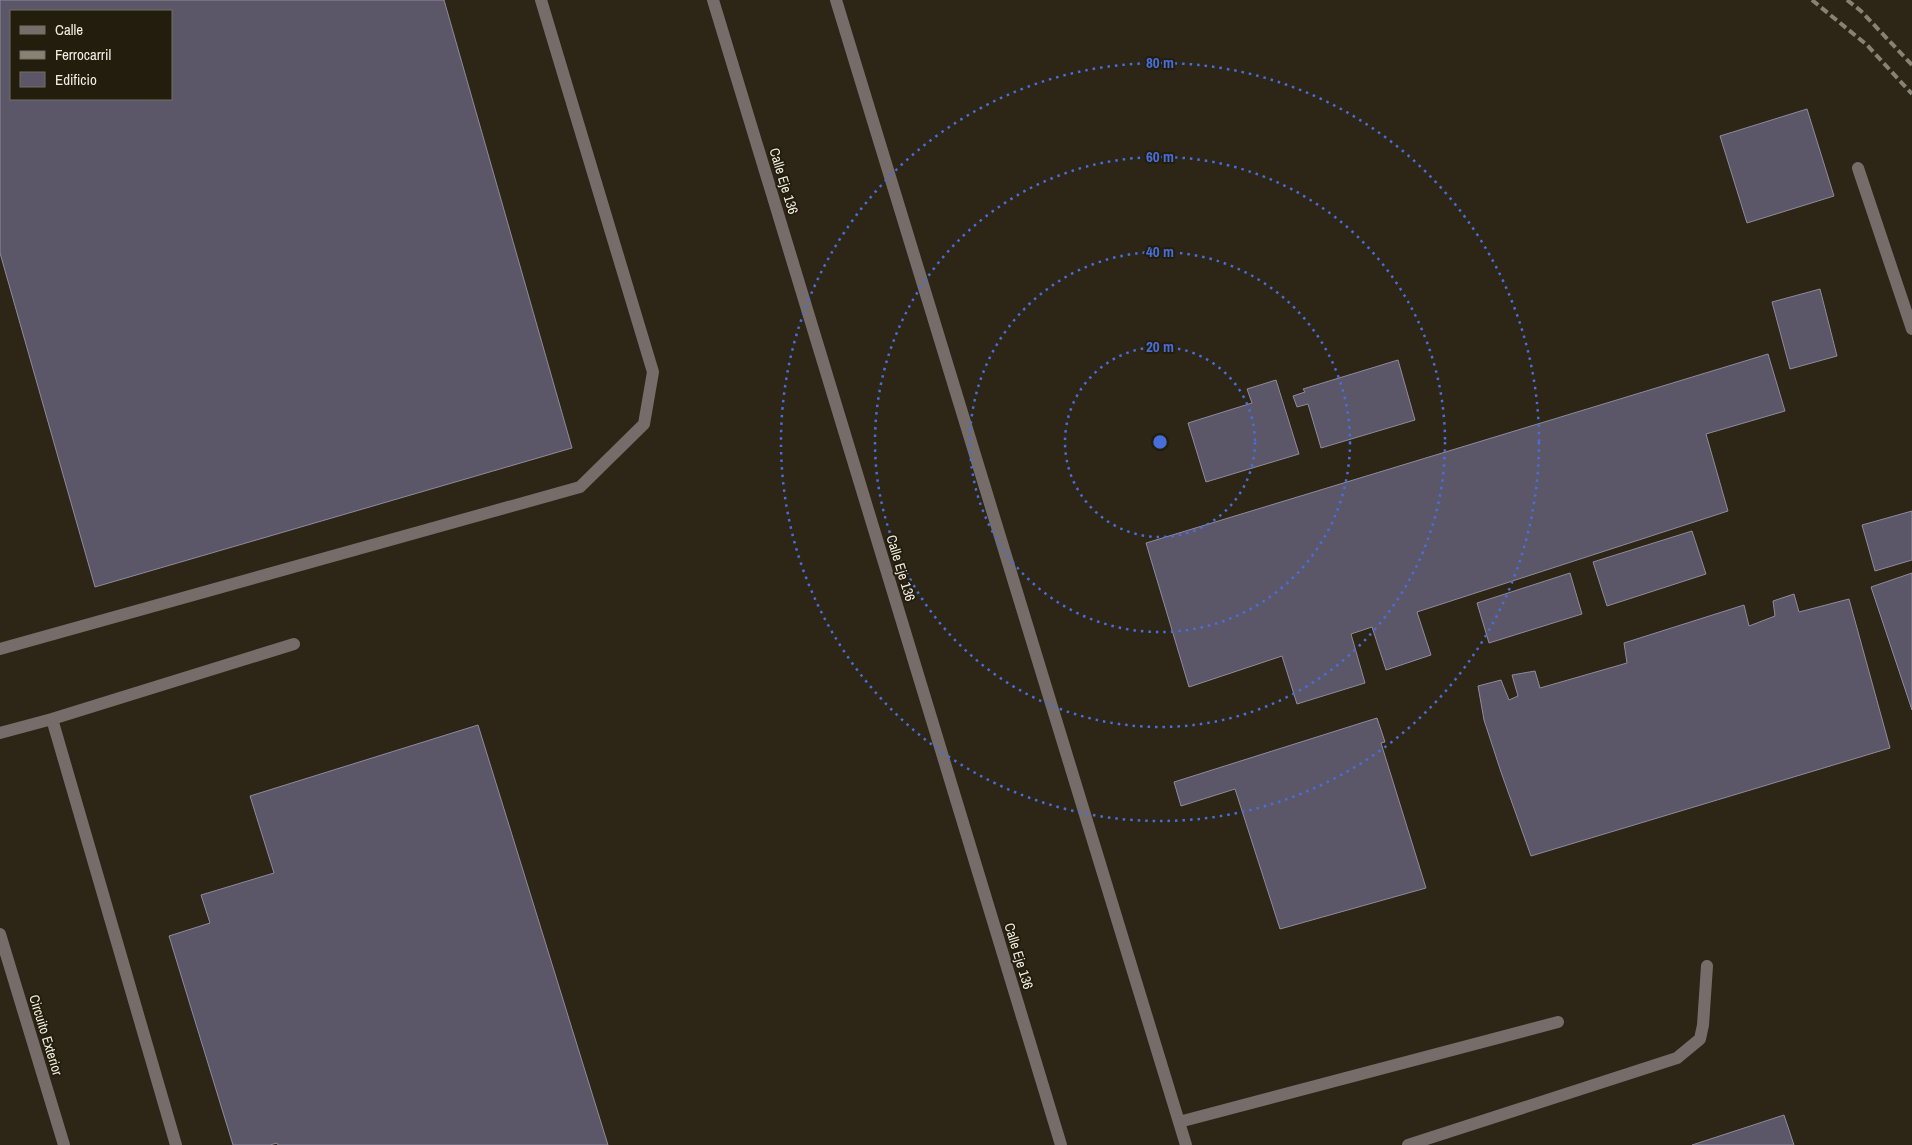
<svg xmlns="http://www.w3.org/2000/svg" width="1912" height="1145" font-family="'Archivo Narrow',sans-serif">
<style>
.building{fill:#5b5769;stroke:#8f8a9d;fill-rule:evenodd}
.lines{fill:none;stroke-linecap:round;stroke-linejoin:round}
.minor{stroke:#766d6a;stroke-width:12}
.rail{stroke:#888275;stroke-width:4;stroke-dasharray:8 4;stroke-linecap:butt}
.ring{fill:none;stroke:#476eda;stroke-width:2.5;stroke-dasharray:2.5 5}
.labels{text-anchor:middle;stroke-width:4;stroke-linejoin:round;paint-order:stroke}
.street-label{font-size:14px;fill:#f1ede2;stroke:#231d0d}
.centre{fill:#476eda;stroke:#231d0d;stroke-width:2.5}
.ring-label{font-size:15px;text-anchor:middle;font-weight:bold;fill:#476eda;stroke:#231d0d;stroke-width:4;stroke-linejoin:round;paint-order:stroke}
</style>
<rect width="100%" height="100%" fill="#2d2617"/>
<path class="building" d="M0 0H444L572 448 95 587 0 253ZM11 11H171V99H11Z
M1807 109 1834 196 1747 223 1720 136Z
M1820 289 1837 356 1790 369 1772 302Z
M1768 354 1785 411 1706 434 1728 511 1417 612 1431 655 1386 670 1372 627 1351 634 1365 683 1297 704 1282 656 1189 687 1146 543Z
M1398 360 1415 420 1321 448 1308 404 1297 407 1293 396 1305 392 1303 389Z
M1276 380 1299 454 1206 482 1188 423 1252 403 1247 389Z
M1912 511V560L1875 571 1862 525Z
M1692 531 1706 574 1607 606 1593 562Z
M1570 573 1582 614 1489 643 1477 603Z
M1912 573V710L1871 587Z
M1794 594 1799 612 1849 599 1890 748 1531 856 1501 772 1484 720 1478 686 1501 680 1509 700 1518 696 1512 675 1535 671 1540 688 1627 663 1624 643 1744 605 1749 626 1775 616 1773 601Z
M1377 718 1385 742 1381 743 1426 888 1280 929 1235 789 1181 806 1174 782Z
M478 725 608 1145H278L277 1143 270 1145H233L169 936 210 923 201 895 274 873 250 796Z
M1784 1115 1794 1145H1692Z"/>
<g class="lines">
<path class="minor" d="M713 0 1061 1145
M836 0 1186 1145
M1858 168 1912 329
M0 649 580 487 644 424 653 372 541 0
M52 719 294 644
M0 733 52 719 176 1145
M0 934 64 1145
M1179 1122 1558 1022
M1408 1145 1677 1058 1700 1039 1703 1025 1707 966"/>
<path class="rail" d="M1812 0 1867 45 1912 94
M1847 0 1861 11 1912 65"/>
</g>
<g class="ring">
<circle cx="1160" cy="442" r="95"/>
<circle cx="1160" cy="442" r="190"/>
<circle cx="1160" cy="442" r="285"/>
<circle cx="1160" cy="442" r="379"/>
</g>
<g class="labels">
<g class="street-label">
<text transform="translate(784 181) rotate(73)" y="5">Calle Eje 136</text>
<text transform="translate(901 568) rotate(73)" y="5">Calle Eje 136</text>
<text transform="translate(1019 956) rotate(73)" y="5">Calle Eje 136</text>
<text transform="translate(46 1035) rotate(73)" y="5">Circuito Exterior</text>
</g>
</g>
<circle cx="1160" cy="442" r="8" class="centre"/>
<g class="ring-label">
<text x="1160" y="68">80 m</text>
<text x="1160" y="162">60 m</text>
<text x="1160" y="257">40 m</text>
<text x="1160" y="352">20 m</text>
</g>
<rect x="10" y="10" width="162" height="90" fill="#231d0d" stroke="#757062"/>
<rect x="20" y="26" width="25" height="8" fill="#766d6a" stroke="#757062"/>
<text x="55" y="35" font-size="15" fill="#f1ede2">Calle</text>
<rect x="20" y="51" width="25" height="8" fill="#888275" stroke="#757062"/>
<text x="55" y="60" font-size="15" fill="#f1ede2">Ferrocarril</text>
<rect x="20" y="72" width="25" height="15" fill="#5b5769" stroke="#757062"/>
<text x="55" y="85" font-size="15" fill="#f1ede2">Edificio</text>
</svg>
